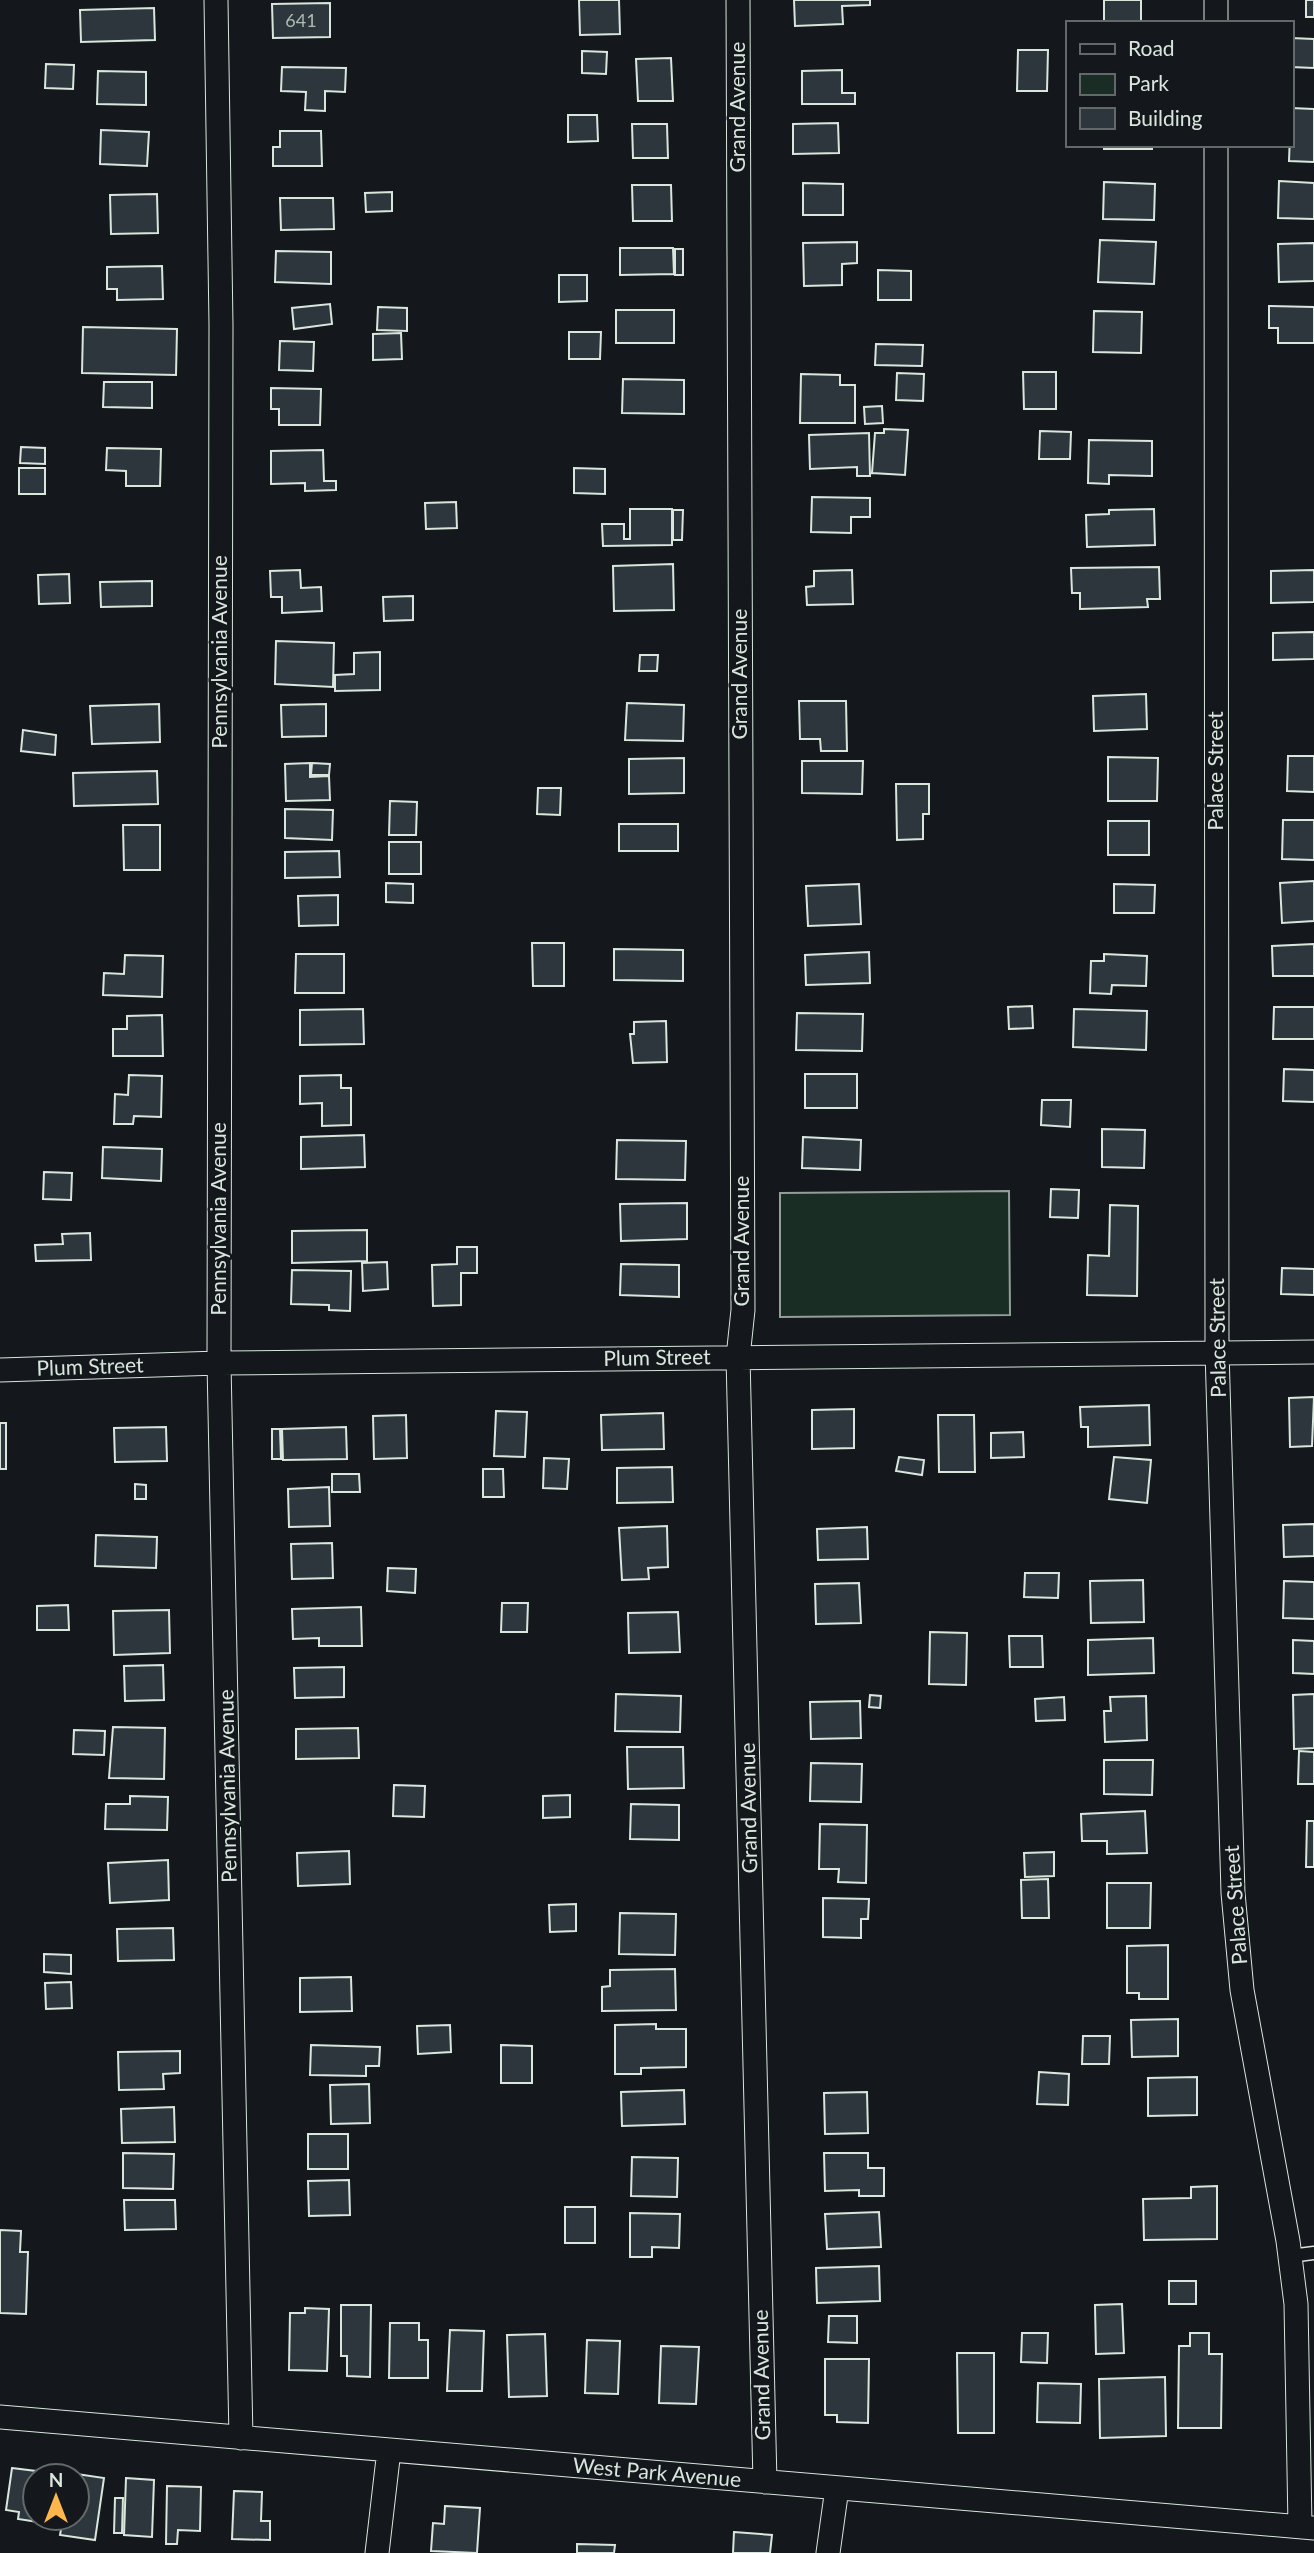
<svg xmlns="http://www.w3.org/2000/svg" width="1314" height="2553" font-family="Lato,sans-serif">
<style>
.green{fill:#1a2d24;stroke:#939e99;stroke-width:2}
.building{fill:#2c363c;stroke:#d8e6dc;stroke-width:2}
.lines{fill:none;stroke-linecap:round;stroke-linejoin:round}
.service-casing{stroke:#d8e6dc;stroke-width:15}
.minor-casing{stroke:#d8e6dc;stroke-width:25}
.service{stroke:#14181c;stroke-width:12}
.minor{stroke:#14181c;stroke-width:23}
.labels{text-anchor:middle;stroke-width:5;stroke-linejoin:round;paint-order:stroke}
.number-label{font-size:18px;fill:#adbab4}
.street-label{font-size:21px;fill:#d8e6dc;stroke:#14181c}
</style>
<rect width="100%" height="100%" fill="#14181c"/>
<path class="green" d="M1009 1191 1010 1315 780 1317V1193Z"/>
<path class="building" d="M579 0H619L620 34 580 35Z
M794 0H870V5L842 6 843 24 795 26Z
M1104 0H1141V23H1104Z
M1306 0H1314V17H1306Z
M330 3V37L273 38 272 4Z
M154 8 155 40 81 42 80 10Z
M1291 38 1314 39V68L1291 67Z
M1018 50H1048L1047 91H1017Z
M582 51 607 52 606 74 582 73Z
M671 58 673 101H638L636 59Z
M46 64 74 65 73 89 45 88Z
M282 67 346 68 345 92 325 91V111L305 110 306 92 281 91Z
M842 70V93H855V104H802V71Z
M98 71 146 72V105L97 104Z
M1291 108 1314 109V162L1289 161Z
M568 115H597L598 141 568 142Z
M838 123 839 153 793 154V124Z
M632 124H667L668 158H633Z
M101 130 149 132 147 166 100 164Z
M280 131H321L322 166H273V147H280Z
M1104 145H1152V149H1104Z
M1279 181 1314 183V219L1278 218Z
M1104 182 1155 184 1154 220 1103 219Z
M803 183 843 184V215H803Z
M632 185H671L672 221H633Z
M392 192V211L366 212 365 193Z
M157 194 158 233 111 234 110 195Z
M280 198H333L334 229 281 230Z
M1100 240 1156 242 1154 284 1098 282Z
M857 242V263L842 264V285L804 286 803 243Z
M1314 243V281L1279 282 1278 244Z
M620 248H673L674 274 620 275Z
M675 249H683V275H675Z
M276 251 331 252V284L275 282Z
M162 266 163 299 117 300V289H107V267Z
M878 270 911 271V300H878Z
M559 275H587V301L559 302Z
M330 304 332 324 294 329 292 308Z
M1269 306 1314 307V343H1278V328H1269Z
M378 307 407 308V331L377 330Z
M616 310H674V343H616Z
M1094 311 1142 312 1141 353 1093 352Z
M83 327 177 329 176 375 82 373Z
M569 332H601L600 359H569Z
M401 333 402 359 373 360V334Z
M280 341 314 342 313 371 279 370Z
M876 344 923 345 922 366 875 365Z
M1023 372H1056V409H1024Z
M897 373 924 374 923 401 896 400Z
M801 374 840 375V385H855V423H800Z
M623 379 684 380V414L622 413Z
M104 382H152V408L103 407Z
M271 388 321 389 320 425H279V409H271Z
M882 406 883 423 865 424 864 407Z
M884 429 908 430 905 475 872 473 875 433H884Z
M1040 431 1071 432 1070 459H1039Z
M869 433 870 476H857V467L810 469 809 435Z
M1089 440 1152 441V476L1109 475V484L1088 483Z
M21 447 45 448V464L20 463Z
M107 448 161 449 160 486H126V471L106 470Z
M323 450 324 481H336V490L305 491V483L271 484V451Z
M19 468H45V494H19Z
M574 468 605 469V494L574 493Z
M812 497 870 498V517H851V533L811 532Z
M456 502 457 528 426 529 425 503Z
M630 509H672V545L603 546 602 524H624V539H630Z
M1154 509 1155 545 1087 547 1086 515 1109 514V510Z
M673 510H683L682 540H673Z
M673 564 674 610 614 611 613 566Z
M1159 567 1160 599H1147L1148 607 1080 609V593H1072L1071 568Z
M300 570 301 588 321 587 322 611 282 613V597H271L270 571Z
M852 570 853 604 807 605 806 587 814 586V571Z
M1314 570V602L1271 603V571Z
M69 574 70 603 39 604 38 575Z
M152 581V606L101 607 100 582Z
M413 596V620L384 621 383 597Z
M1314 632V659L1273 660V633Z
M276 641 334 643 333 687 275 684Z
M380 652V690L335 691V675L354 674V653Z
M640 655H658L657 671H639Z
M1146 694 1147 729 1094 731 1093 696Z
M799 701H846L847 751H821L820 739H800Z
M627 703 684 705 683 741 625 740Z
M159 704 160 742 92 744 90 706Z
M326 704V736L282 737 281 705Z
M23 730 56 735 55 755 21 751Z
M1288 756H1314V792L1287 791Z
M1108 757 1158 758 1157 801H1108Z
M684 758V793L629 794V759Z
M802 761H863L862 794 802 793Z
M310 763V777L329 776 330 800 286 801 285 764Z
M312 763 330 764 329 775H311Z
M157 771 158 804 74 806 73 773Z
M896 784H929V814H923V839L897 840Z
M538 788H561L560 815 537 814Z
M390 801 417 802 416 835H389Z
M285 809 333 810 332 840 285 838Z
M1283 820H1314V860L1282 859Z
M1108 821H1149V855H1108Z
M619 824H678V851H619Z
M123 825H160V870H124Z
M389 842H421V874H389Z
M339 851 340 877 285 878V852Z
M1314 881V921L1282 923 1280 883Z
M386 883 413 884V903L386 902Z
M859 884 861 924 808 926 806 886Z
M1114 884 1155 885 1154 913H1114Z
M338 895V925L299 926 298 896Z
M532 943H564V986H533Z
M1314 944V976H1273L1272 946Z
M614 949 683 950V981L614 980Z
M869 952 870 983 806 985 805 955Z
M296 954H344V993H295Z
M1104 954 1147 956 1146 986 1112 985 1111 994 1090 993 1091 961H1104Z
M125 955 163 956 162 997 103 995 104 973 124 974Z
M1032 1006 1033 1028 1009 1029 1008 1007Z
M1274 1007H1314V1039H1273Z
M363 1009 364 1044 300 1045V1010Z
M1074 1009 1147 1011 1146 1050 1073 1047Z
M797 1013 863 1014 862 1051 796 1050Z
M162 1015 163 1056H113V1029H127V1016Z
M666 1021 667 1062 633 1063 630 1034H634V1022Z
M1284 1069 1314 1070V1102L1283 1101Z
M805 1074H857V1108H805Z
M129 1075 162 1076 161 1117 134 1116 133 1124H114L115 1094 128 1095Z
M341 1075V1088H351V1125L322 1126V1103L300 1104V1076Z
M1042 1100H1071L1070 1127 1041 1125Z
M1102 1129 1145 1130 1144 1168 1102 1167Z
M364 1135 365 1167 301 1169V1137Z
M803 1137 861 1140 860 1170 802 1168Z
M617 1140 686 1141 685 1180 616 1179Z
M103 1147 162 1149 161 1181 102 1178Z
M44 1172 72 1173 71 1200 43 1199Z
M1051 1189 1079 1190 1078 1218 1050 1217Z
M687 1203V1239L621 1241 620 1204Z
M1110 1205 1138 1206 1137 1296 1087 1295 1088 1255 1109 1256Z
M367 1230V1261L292 1263V1231Z
M90 1233 91 1260 36 1261 35 1245 63 1244 62 1234Z
M457 1247H477V1273H461V1305L433 1306 432 1265 457 1264Z
M387 1262 388 1289 363 1291 362 1263Z
M621 1264 679 1265V1297L620 1295Z
M1282 1268 1314 1269V1295L1281 1294Z
M292 1270 351 1271 350 1311 329 1310V1305L291 1304Z
M1314 1397 1312 1446 1290 1447 1289 1398Z
M1149 1405 1150 1445 1088 1447V1427H1081L1080 1407Z
M854 1409V1448L812 1449V1410Z
M496 1411 527 1412 525 1457 494 1456Z
M663 1413 664 1449 602 1450 601 1415Z
M406 1415 407 1458 374 1459 373 1416Z
M938 1415H974L975 1472H939Z
M0 1423H6V1469H0Z
M166 1427 167 1461 115 1462 114 1428Z
M346 1427 347 1459 283 1460 282 1429Z
M272 1429H280L281 1459H272Z
M1023 1432 1024 1457 991 1458V1433Z
M899 1457 924 1460 922 1475 896 1471Z
M1114 1457 1151 1460 1147 1503 1109 1499Z
M544 1458 569 1459 567 1489 543 1488Z
M672 1467 673 1502 617 1503V1468Z
M483 1469H503L504 1497H483Z
M332 1474H359L360 1492H332Z
M135 1484 146 1485V1499H135Z
M329 1487 330 1526 289 1527 288 1489Z
M1314 1524V1556L1284 1557 1283 1525Z
M667 1526 668 1567 648 1568 649 1579 622 1580 619 1528Z
M867 1527 868 1559 818 1560 817 1529Z
M96 1535 157 1537 156 1568 95 1566Z
M332 1543 333 1578 292 1579 291 1544Z
M388 1568 416 1569 415 1593 387 1591Z
M1025 1573H1059L1058 1598 1024 1597Z
M1143 1580 1144 1622 1091 1623 1090 1581Z
M1284 1581 1314 1582V1619L1283 1618Z
M859 1583 861 1623 816 1624 815 1584Z
M502 1603H528L527 1632H501Z
M68 1605 69 1630H37V1606Z
M361 1607 362 1646H319V1638L293 1639 292 1609Z
M169 1610 170 1653 114 1655 113 1611Z
M678 1612 680 1652 629 1653 628 1613Z
M930 1632 967 1633 966 1685 929 1684Z
M1009 1636H1042L1043 1667H1010Z
M1153 1638 1154 1673 1088 1675V1640Z
M1293 1640 1314 1641V1674L1293 1673Z
M163 1665 164 1700 125 1701 124 1666Z
M344 1667V1697L295 1698 294 1668Z
M616 1694 681 1696 680 1732 615 1731Z
M1314 1694V1748L1294 1749 1293 1695Z
M870 1695 881 1696 880 1708 869 1707Z
M1146 1696 1147 1740 1105 1742 1104 1711H1111L1110 1697Z
M1064 1697 1065 1720 1036 1721 1035 1699Z
M860 1701 861 1738 811 1739 810 1702Z
M113 1727 165 1728 164 1779 109 1778Z
M358 1728 359 1758 296 1759V1729Z
M74 1730 105 1731 104 1755 73 1754Z
M627 1747H683L684 1788 628 1789Z
M1299 1751 1314 1752V1784H1298Z
M1104 1760H1153L1152 1795 1104 1794Z
M811 1763 862 1764 861 1802 810 1801Z
M394 1785 425 1786 424 1817 393 1816Z
M570 1795V1817L543 1818V1796Z
M130 1796 168 1797 167 1830 105 1829 106 1804H130Z
M631 1804 679 1805V1840L630 1839Z
M1145 1811 1147 1853 1107 1854V1841H1082L1081 1814Z
M1307 1821H1314V1867H1306Z
M820 1824 867 1825 866 1883 838 1882 839 1869H819Z
M349 1851 350 1884 298 1886 297 1853Z
M1054 1852V1876L1025 1877 1024 1853Z
M168 1860 169 1900 110 1903 108 1863Z
M1048 1879 1049 1918H1022L1021 1880Z
M1107 1883H1151L1150 1928H1107Z
M823 1898 869 1899 868 1919H861V1938L823 1937Z
M576 1904V1931L550 1932 549 1905Z
M620 1913 676 1914 675 1955 619 1954Z
M173 1928 174 1960 118 1961 117 1929Z
M1168 1945V1999H1139V1993H1127V1946Z
M44 1954 71 1955V1974L44 1972Z
M675 1969 676 2010 602 2011V1987L610 1986V1970Z
M351 1977 352 2011 300 2012V1978Z
M71 1982 72 2008 46 2009 45 1983Z
M1178 2019V2056L1132 2057 1131 2020Z
M656 2024V2029H686V2067L641 2068V2074H615V2025Z
M450 2025 451 2052 418 2054 417 2026Z
M1083 2036H1110L1109 2064H1082Z
M311 2045 380 2047 379 2066H366V2076L310 2075Z
M501 2045 532 2046V2083H501Z
M180 2051V2073L163 2074 164 2089 119 2090 118 2052Z
M1039 2072 1069 2074 1068 2105 1037 2104Z
M1197 2077V2115L1148 2116V2078Z
M369 2084 370 2123 331 2124 330 2085Z
M684 2090 685 2124 622 2126 621 2092Z
M867 2092 868 2133 825 2134 824 2093Z
M174 2107 175 2142 122 2143 121 2109Z
M308 2134H348V2169H308Z
M123 2153 174 2154 173 2189 123 2188Z
M824 2153H868V2168H884V2196H859V2190L825 2191Z
M632 2157 678 2158 677 2197 631 2196Z
M349 2180 350 2215 309 2216 308 2181Z
M1217 2186V2239L1144 2240 1143 2199 1191 2198V2187Z
M124 2200H175L176 2229 125 2230Z
M565 2207H595V2243H565Z
M879 2212 881 2247 827 2249 825 2214Z
M630 2213 680 2214 679 2248 652 2247V2257H630Z
M0 2230 21 2231 20 2252H28L26 2314 0 2313Z
M879 2266 880 2301 817 2303 816 2268Z
M1169 2281H1196V2304H1169Z
M1122 2304 1124 2353 1096 2354 1095 2305Z
M341 2305H371L370 2377 347 2376V2356H341Z
M305 2308 329 2309 327 2371 289 2370 290 2313H305Z
M829 2316H857V2343L828 2342Z
M390 2323H419V2340H428V2378H389Z
M450 2330 484 2331 482 2391H447Z
M1022 2333H1048L1047 2363 1021 2362Z
M1190 2333H1209V2354H1222L1221 2428H1178L1179 2346H1190Z
M545 2334 547 2396 509 2397 507 2335Z
M587 2340 620 2341 618 2394 585 2393Z
M661 2346 699 2347 696 2404 659 2403Z
M957 2353H994V2433H958Z
M825 2359H869L868 2423 837 2422V2415H825Z
M1165 2377 1166 2436 1100 2438 1099 2379Z
M1038 2383 1081 2384 1080 2423 1037 2422Z
M12 2468 52 2473V2476H35V2518H46L45 2523 18 2519 19 2512 6 2510Z
M70 2473 104 2478 95 2540 60 2535 63 2518H77V2476H69Z
M126 2478 154 2480 152 2537 124 2535Z
M167 2486 201 2487 200 2531 178 2530 177 2544H166Z
M234 2491 262 2492 261 2521H270V2540L232 2539Z
M115 2498H123L122 2533H114Z
M445 2506 480 2508 477 2553 431 2551 433 2523 444 2524Z
M734 2532 772 2535 770 2553H733Z
M577 2544 615 2545 614 2553H577Z"/>
<g class="lines">
<defs>
<path id="service" d="M1290 2256 1314 2253"/>
<path id="minor" d="M216 0 221 325 219 1363 241 2438
M738 0 743 1310 738 1357 765 2482
M1216 0V23
M1216 145 1217 1351 1233 1893 1242 1990 1288 2241 1296 2304 1300 2526
M0 1370 219 1363 1314 1352
M0 2417 1314 2528
M377 2553 389 2450
M828 2553 837 2488"/>
</defs>
<use href="#service" class="service-casing"/>
<use href="#minor" class="minor-casing"/>
<use href="#service" class="service"/>
<use href="#minor" class="minor"/>
</g>
<g class="labels">
<g class="number-label">
<text x="301" y="27">641</text>
</g>
<g class="street-label">
<text transform="translate(738 107) rotate(-90)" y="7">Grand Avenue</text>
<text transform="translate(220 652) rotate(-90)" y="7">Pennsylvania Avenue</text>
<text transform="translate(740 674) rotate(-90)" y="7">Grand Avenue</text>
<text transform="translate(1216 771) rotate(-90)" y="7">Palace Street</text>
<text transform="translate(219 1219) rotate(-90)" y="7">Pennsylvania Avenue</text>
<text transform="translate(742 1241) rotate(-90)" y="7">Grand Avenue</text>
<text transform="translate(1218 1338) rotate(-91)" y="7">Palace Street</text>
<text transform="translate(657 1358) rotate(-1)" y="7">Plum Street</text>
<text transform="translate(90 1367) rotate(-2)" y="7">Plum Street</text>
<text transform="translate(228 1786) rotate(-91)" y="7">Pennsylvania Avenue</text>
<text transform="translate(749 1808) rotate(-91)" y="7">Grand Avenue</text>
<text transform="translate(1236 1905) rotate(-94)" y="7">Palace Street</text>
<text transform="translate(762 2375) rotate(-91)" y="7">Grand Avenue</text>
<text transform="translate(657 2473) rotate(5)" y="7">West Park Avenue</text>
</g>
</g>
<rect x="1066" y="21" width="228" height="126" fill="#14181c" stroke="#626a69" stroke-width="2"/>
<rect x="1080" y="44" width="35" height="10" fill="#14181c" stroke="#626a69" stroke-width="2"/>
<text x="1128" y="56" font-size="21" fill="#d8e6dc">Road</text>
<rect x="1080" y="74" width="35" height="21" fill="#1a2d24" stroke="#626a69" stroke-width="2"/>
<text x="1128" y="91" font-size="21" fill="#d8e6dc">Park</text>
<rect x="1080" y="108" width="35" height="21" fill="#2c363c" stroke="#626a69" stroke-width="2"/>
<text x="1128" y="126" font-size="21" fill="#d8e6dc">Building</text>
<g transform="translate(56 2497)"><circle r="33" fill="#14181c" stroke="#626a69" stroke-width="2"/>
<path d="M0-5L12 26L0 18L-12 26Z" fill="#ffb74d"/>
<text y="-10" font-size="19" font-weight="bold" text-anchor="middle" fill="#d8e6dc">N</text>
</g>
</svg>
